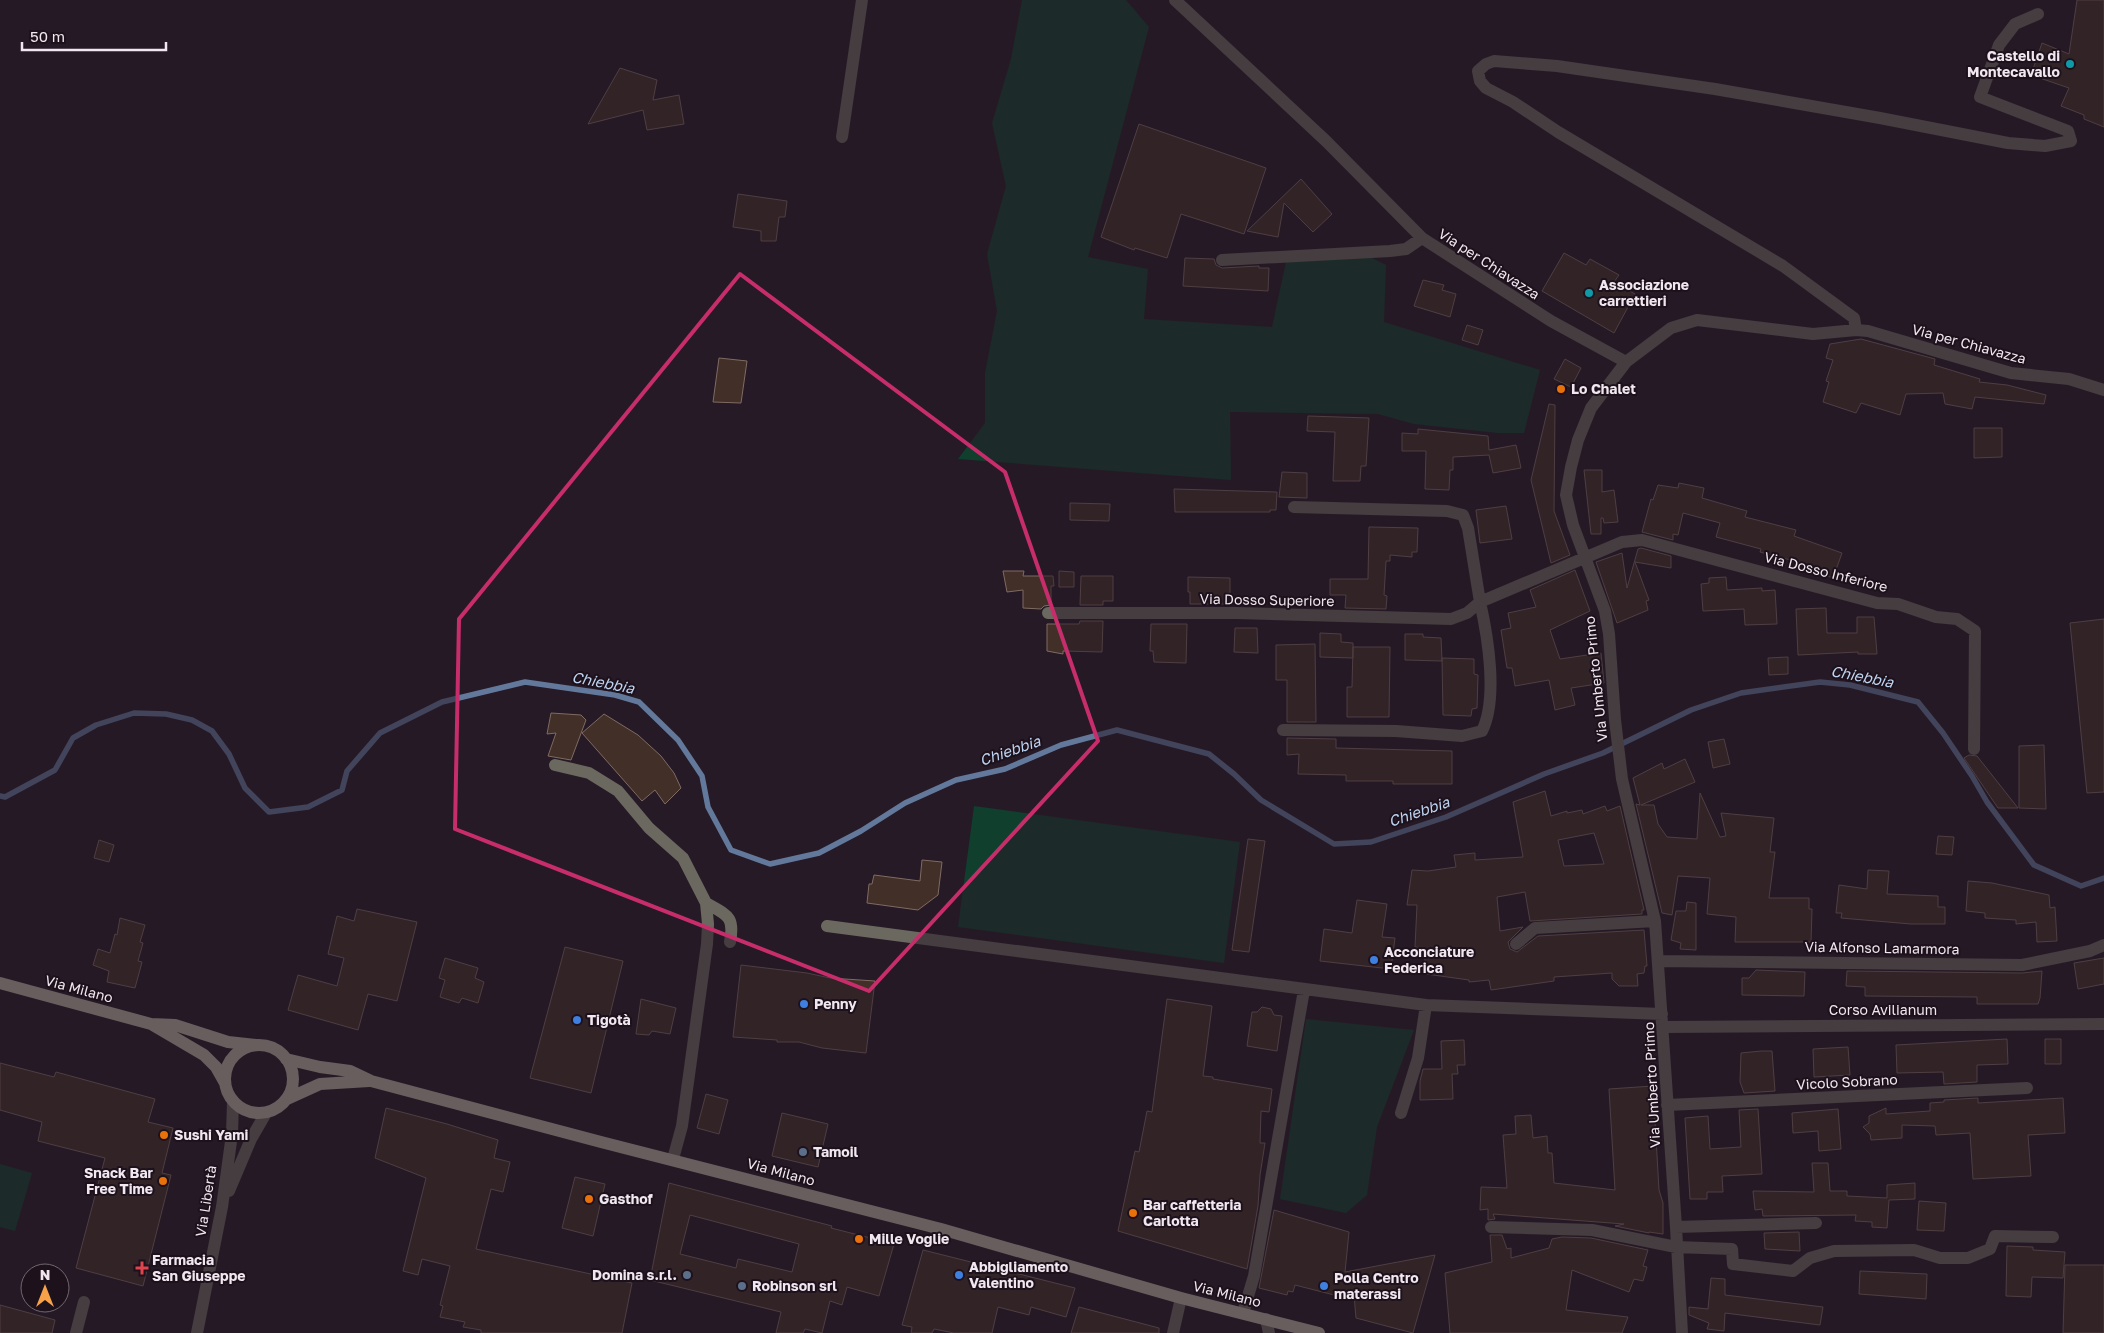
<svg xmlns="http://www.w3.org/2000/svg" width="2104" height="1333" font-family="'Golos Text',sans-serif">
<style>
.green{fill:#103f2d}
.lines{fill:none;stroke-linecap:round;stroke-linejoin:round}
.stream{stroke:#63799c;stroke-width:5.5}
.building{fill:#412f28;stroke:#7f6b63;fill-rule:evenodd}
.minor{stroke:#6b6860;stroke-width:12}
.major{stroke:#b9b2a1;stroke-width:12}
.marked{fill:none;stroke:#c72d6a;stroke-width:4;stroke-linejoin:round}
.culture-dot{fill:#0f9aa8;stroke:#1d111c;stroke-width:2}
.food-dot{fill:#e8710a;stroke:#1d111c;stroke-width:2}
.shop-dot{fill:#3f7fe0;stroke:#1d111c;stroke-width:2}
.service-dot{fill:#5c6f8a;stroke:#1d111c;stroke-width:2}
.health-dot{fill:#e0444e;stroke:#1d111c;stroke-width:2}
.labels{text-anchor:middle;stroke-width:4;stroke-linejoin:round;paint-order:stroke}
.poi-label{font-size:14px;font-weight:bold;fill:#f0e7f0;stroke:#1d111c;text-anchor:start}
.street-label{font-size:14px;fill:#f0e7f0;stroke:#1d111c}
.water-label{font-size:15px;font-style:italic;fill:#bdd3f0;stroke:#1d111c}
</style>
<rect width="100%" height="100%" fill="#261a26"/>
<path class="green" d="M1022 0H1126L1149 27 1088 257 1148 269 1144 319 1272 327 1286 262 1368 256 1386 265 1384 322 1540 370 1524 433H1498L1414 424 1378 414 1230 412 1231 480 958 459 985 423V373L997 311 987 254 1006 186 992 123 1011 59Z
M974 806 1240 842 1224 963 958 927Z
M1306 1019 1414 1030 1377 1127 1367 1195 1346 1213 1280 1199Z
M0 1164 32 1173 15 1231 0 1227Z"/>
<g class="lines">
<path class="stream" d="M0 796 5 797 55 770 73 738 96 725 134 713 166 714 192 720 212 731 229 754 245 788 269 812 308 807 342 790 347 771 380 733 442 702 525 682 615 695 639 702 678 740 702 776 708 807 731 850 770 864 819 853 861 831 905 803 956 780 1005 769 1061 745 1117 730 1209 754 1234 774 1261 800 1334 844 1371 842 1446 817 1544 774 1603 753 1691 710 1741 693 1820 682 1850 685 1918 702 1943 733 1972 776 1987 802 2034 865 2081 886 2104 878"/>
</g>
<path class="building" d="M2077 0H2104V127L2084 119V115L2061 106 2069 88 2031 75 2042 43 2069 54Z
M620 68 657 80 653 100 679 95 684 124 647 130 643 110 588 124Z
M1139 124 1266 168 1244 234 1181 214 1167 258 1135 248 1134 250 1101 237Z
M1301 179 1332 214 1313 232 1284 203 1278 237 1247 231Z
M738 194 787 201 785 217H779L776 241H761V231L733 227Z
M1564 253 1586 265 1590 259 1619 275 1614 282 1635 294 1614 333 1542 291Z
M1185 258 1214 259 1216 265 1222 268 1259 266V268H1269L1268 291 1183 286Z
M1423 280 1444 285 1442 290 1456 294 1450 317 1414 306Z
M1467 325 1483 330 1478 345 1462 340Z
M1861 339 1935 359 1934 365 1980 379 1979 382 2007 385 2046 395 2044 404 1975 397 1972 409 1945 404 1943 393 1906 394 1900 415 1861 403 1856 413 1823 402 1829 382 1826 381 1833 360 1826 358 1830 344Z
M719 358 747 361 741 403 713 402Z
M1565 359 1581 368 1571 387 1554 379Z
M1549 404 1555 405 1554 511 1570 555 1551 563 1531 480Z
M1308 416 1369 418 1366 466H1361L1360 481H1333L1335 432 1307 431Z
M1974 428H2002V457L1974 458Z
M1418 429 1488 436 1489 450 1516 445 1521 468 1493 473 1489 455 1453 457V470H1450L1449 490 1425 489 1426 451H1402V433L1418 434Z
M1584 470H1602V492L1614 490 1618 522 1604 523 1603 518H1601V534H1591Z
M1282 472 1307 473V498L1279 497Z
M1679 483 1704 488 1702 498 1747 511 1745 517 1796 530 1794 536 1842 553 1833 578 1804 568 1806 564 1760 552 1761 549 1716 537 1720 523 1683 513 1678 535 1673 534V540L1642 532 1651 499 1653 500 1658 485 1678 488Z
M1174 489 1277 492 1276 510H1270V512H1175Z
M1070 503 1110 504 1109 521 1070 520Z
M1506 506 1512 539 1480 543 1476 510Z
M1369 527 1418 528 1417 552H1412V557L1390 555V561H1386L1384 595 1387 596 1386 609 1345 608 1346 595H1330V579H1368Z
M1641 548 1671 556V568L1635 562 1649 600 1646 601 1648 610 1617 623 1596 562 1622 553 1627 588 1638 549Z
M1575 570 1590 611 1550 630 1560 659 1601 653 1604 683 1571 688 1575 705 1555 710 1549 680 1515 686 1512 668H1507L1501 630 1511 628 1508 613 1536 607 1530 590Z
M1003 571H1024L1023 576H1053L1054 586H1051V605L1044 606 1041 609 1023 608V590L1007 592Z
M1059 571 1074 572V587H1059Z
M1081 576H1113V601H1103V605H1080Z
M1188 577 1230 578V593H1226V604H1190V592H1188Z
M1726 577 1727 590 1762 588V591L1775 590 1777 624 1745 625 1744 609 1703 611 1701 584 1709 583V578Z
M1826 608 1827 633H1857V617H1874L1877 654H1858V652L1798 655 1796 609Z
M2104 619V792L2087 793 2070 623Z
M1080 621H1103L1102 652 1063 651V654L1047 651V624H1079Z
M1151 624H1187L1186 663 1154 662 1153 651H1150Z
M1235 628H1257L1258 653 1234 652Z
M1320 633 1341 634V642L1353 643V658L1320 657Z
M1405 634H1423V637L1441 638 1442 661 1405 660Z
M1315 644 1316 722H1287V680H1276V645Z
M1353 647H1390L1389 717H1347V687H1352Z
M1788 657V674L1769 675 1768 658Z
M1442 658 1474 659V674L1478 675 1477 708 1472 709 1471 716 1443 715Z
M551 713 581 715 586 720 571 760 548 756 556 733 547 734Z
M604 714 638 735 661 756 674 773 681 788 665 804 655 790 642 801 582 733Z
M1287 738 1336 739V748L1452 751V784H1393V781H1346V775L1298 774 1299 754 1287 755Z
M1724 739 1730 764 1713 768 1708 742Z
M2044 745 2046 809 2019 808V746Z
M1969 755 1977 756 2018 808H1998L1964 758Z
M1685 759 1695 782 1641 805H1654L1658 824 1667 837 1697 839 1700 793 1720 837 1726 836 1721 813 1774 818 1770 852H1775L1769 898H1809V909H1812L1811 942H1735L1736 917 1707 914 1710 878 1678 876 1672 915 1662 913 1636 804 1640 805 1633 778 1662 763 1664 769Z
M1545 791 1551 816 1567 811V813L1582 810 1583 814 1605 806 1607 811 1620 806 1644 910H1642V914L1530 921 1525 892 1497 897 1500 931 1523 927 1508 942 1510 949 1517 952 1538 936 1644 930 1647 966H1645L1644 973 1637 974 1638 986H1619L1612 979V973L1554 977V981L1491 990 1489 980 1469 982V980L1426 974 1424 948 1415 947 1417 905H1407L1412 870 1428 871 1456 867 1454 855 1475 853V860L1523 857 1513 802ZM1594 833 1604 864 1564 866 1558 840Z
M1938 836 1954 837 1952 855 1936 854Z
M1248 839 1265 841 1249 952 1232 950Z
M99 840 114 845 109 862 94 858Z
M922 860 942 862 938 895 918 910 867 903 869 884H872L874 875 920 881Z
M1868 870 1889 871 1887 894 1938 896V907H1945V924H1911L1841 918 1842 913H1836L1839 885 1867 889Z
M1968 881 1992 883 2049 895 2050 908 2055 907 2057 941 2037 942 2036 922 2016 924V920L1985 918V913L1966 911Z
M1357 900 1387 904 1382 937 1395 938 1391 969 1320 961 1324 929 1352 933Z
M1687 902 1696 903V950L1680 949 1681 943 1671 940 1676 911H1686Z
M357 909 417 922 397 1001 368 994 358 1030 288 1010 298 975 337 986 344 958 328 954 337 916 354 921Z
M120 918 145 925 140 942 143 943 138 961 142 962 135 988 107 982 109 971 93 965 98 949 110 953 115 934 117 935Z
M565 947 623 961 591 1093 530 1078Z
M445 958 478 968 475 978 484 982 478 1003 462 998 459 1003 440 997 445 980 439 978Z
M2104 958V984L2078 989 2074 963Z
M741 965 807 973 830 978 875 981 866 1053 822 1048 799 1042H777V1040L733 1037Z
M1756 970 1805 972 1804 996 1742 995V978H1749Z
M1847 971 2022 973 2042 971 2040 998 2038 1004H1977V997L1865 996V987L1846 986Z
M641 999 676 1008 670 1034 652 1031 649 1035 636 1034Z
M1167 999 1212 1006 1203 1076 1213 1077V1079L1272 1089 1269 1112 1261 1111 1260 1143H1265L1260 1175 1258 1206 1247 1269 1118 1231 1135 1151 1139 1152 1147 1111 1152 1112Z
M1262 1007 1271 1009 1274 1015 1282 1016 1277 1051 1247 1046 1252 1012H1257Z
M2007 1039 2008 1064 1977 1065V1082L1944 1084 1943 1072 1897 1073 1896 1045Z
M2045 1039H2061V1064H2045Z
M1464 1040 1465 1065H1457L1458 1074H1452L1453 1099 1420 1100V1081L1423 1069H1442L1441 1041Z
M1848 1047 1850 1075 1814 1077 1813 1049Z
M1761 1051H1772L1775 1091 1744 1093 1740 1082 1741 1053Z
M0 1063 54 1077 56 1072 155 1099 148 1122 173 1128 162 1173 171 1175 143 1286 76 1268 105 1158 38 1141 42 1122 0 1110Z
M1653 1086 1659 1190 1663 1203V1234L1649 1232V1233L1615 1226 1624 1224 1493 1214 1495 1219 1488 1220V1209L1480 1210 1481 1187 1507 1188 1503 1135 1516 1134 1515 1116 1531 1115 1533 1138 1547 1136 1548 1153H1552L1554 1183 1615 1190 1609 1089Z
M706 1094 728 1100 719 1134 697 1128Z
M1978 1098V1103L2063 1098 2065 1133 2028 1135 2031 1176 1973 1179 1970 1133 1936 1135 1935 1126 1902 1125V1138L1871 1140 1870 1134 1863 1127 1869 1123V1116L1886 1108V1114L1930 1111V1103L1944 1102V1100Z
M386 1108 447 1124 498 1140 494 1158 510 1162 503 1192 491 1189 476 1249 632 1283 622 1333H481V1330L463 1327 465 1322 440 1317 443 1306 440 1305 450 1266 422 1259 418 1275 403 1271 426 1178 375 1158Z
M1758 1109 1762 1174 1722 1176 1723 1192H1707V1199H1690L1685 1118 1708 1116 1710 1149 1741 1147 1739 1110Z
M1838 1109 1841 1149 1819 1151 1818 1131 1793 1133 1792 1113Z
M782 1113 828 1124 818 1167 772 1156Z
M1812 1163H1828L1830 1191H1847V1196L1887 1198V1185L1915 1183V1199L1889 1200 1887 1228 1872 1227V1222L1855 1221 1856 1215 1763 1216 1762 1209 1755 1210 1753 1191 1814 1192Z
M575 1177 605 1184 593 1236 562 1228Z
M669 1183 832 1226 831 1228 894 1244 879 1296 847 1287 842 1305 830 1301 822 1333 805 1329 803 1333H776L781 1312 650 1280ZM690 1215 799 1244 792 1272 738 1259 736 1268 680 1254Z
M1919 1201 1946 1203 1944 1231 1917 1230Z
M1274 1210 1349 1232 1345 1272 1435 1255 1413 1333 1356 1318 1354 1295 1342 1297 1295 1285 1293 1292 1288 1291 1287 1295 1259 1288Z
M1799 1232 1800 1251 1765 1249 1764 1233Z
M1490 1235H1502L1507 1249 1511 1248V1258L1549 1248 1552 1239 1562 1237 1591 1238 1648 1250 1643 1266 1647 1267 1643 1281 1634 1279 1629 1292 1572 1270 1566 1310 1628 1317 1622 1333H1450L1445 1273 1492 1262Z
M2007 1246 2033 1247V1250L2065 1252 2063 1278 2032 1277 2031 1297 2006 1296Z
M923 1250 1075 1288 1066 1317 1031 1307 1029 1315 998 1307 992 1333H954L934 1329 932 1333H911L912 1327 902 1325Z
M2065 1265H2104V1333H2063Z
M1860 1271 1927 1274 1926 1299 1859 1294Z
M1711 1278 1725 1279V1295L1823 1307 1820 1325 1725 1313 1724 1331 1707 1329 1709 1323 1689 1315V1307L1708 1309Z
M0 1305 55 1320 52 1333H0Z
M1079 1307 1159 1328V1333H1071Z"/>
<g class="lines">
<path class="minor" d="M1175 0 1326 141 1422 238 1551 321 1626 362
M842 137 862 0
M1222 260 1390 251 1406 249 1422 238
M1856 330 1854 318 1783 266 1558 132 1513 102 1486 88 1480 81 1478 71 1486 64 1494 61 1557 66 1715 89 1880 118 2008 143 2045 146 2071 141 2068 131 1980 97 1999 45 2015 24 2038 14
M1294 507 1447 511 1463 515 1468 528 1480 602 1622 542 1642 540 1877 603 1898 604 1936 617 1957 619 1975 631 1974 749
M1048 613H1237L1451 619 1467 613 1480 602C1488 637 1498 699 1482 731L1462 736 1396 731 1283 730
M555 765 589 773 618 791 649 828 683 858 706 903 708 924 707 944 682 1126 673 1159
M706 903C727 915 735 916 730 942
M827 926 1426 1005 1662 1014
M1516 944 1535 928 1655 921
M1658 961 2022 965 2090 951 2104 945
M1663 1027 2104 1024
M1667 1105 2027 1088
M1401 1113 1418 1058 1426 1005
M229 1191 251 1139 266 1113
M1491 1227 1592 1230 1676 1247 1732 1249 1733 1264 1793 1271 1810 1258 1834 1251 1914 1250 1940 1258H1968L1990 1249 1995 1236 2053 1237
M1676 1227 1816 1223
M1243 1313 1254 1276 1304 990
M1266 1319 1269 1333
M76 1333 84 1302
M197 1333 222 1207 232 1134 233 1102
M1173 1333 1181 1298
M1682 1333 1676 1227 1655 921 1622 779 1615 720 1609 634 1605 611 1573 525 1566 495 1571 467 1578 440 1591 408 1626 362 1671 328 1697 320 1813 334 1856 330 1868 331 2011 373 2069 379 2104 390"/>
<path class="major" d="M0 983 151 1024 175 1025 228 1042 256 1045
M153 1025 204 1055 216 1067 225 1083
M225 1079a34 34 0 1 1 68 0a34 34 0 1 1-68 0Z
M286 1059 320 1067 350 1071 371 1081 601 1142 941 1229 1181 1298 1319 1333
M287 1099 320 1084 369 1081"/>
</g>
<path d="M0 0H2104V1333H0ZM740 274 1005 472 1098 741 869 991 455 829 459 619Z" fill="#261a26" fill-opacity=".55" fill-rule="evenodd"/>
<path class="marked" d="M740 274 1005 472 1098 741 869 991 455 829 459 619Z"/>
<g class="culture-dot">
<circle cx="2070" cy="64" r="5"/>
<circle cx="1589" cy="293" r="5"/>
</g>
<g class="food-dot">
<circle cx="1561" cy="389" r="5"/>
<circle cx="164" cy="1135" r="5"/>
<circle cx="163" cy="1181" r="5"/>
<circle cx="589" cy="1199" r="5"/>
<circle cx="1133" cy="1213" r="5"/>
<circle cx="859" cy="1239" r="5"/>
</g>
<g class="shop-dot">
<circle cx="1374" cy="960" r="5"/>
<circle cx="804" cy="1004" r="5"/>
<circle cx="577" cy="1020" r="5"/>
<circle cx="959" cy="1275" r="5"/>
<circle cx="1324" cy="1286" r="5"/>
</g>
<g class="service-dot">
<circle cx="803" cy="1152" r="5"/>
<circle cx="687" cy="1275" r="5"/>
<circle cx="742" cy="1286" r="5"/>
</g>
<path class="health-dot" d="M139.5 1260.5h5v5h5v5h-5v5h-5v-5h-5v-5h5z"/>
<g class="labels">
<g class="poi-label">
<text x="2060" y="61" text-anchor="end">Castello di<tspan x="2060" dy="16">Montecavallo</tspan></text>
<text x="1599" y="290">Associazione<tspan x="1599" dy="16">carrettieri</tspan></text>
<text x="1571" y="394">Lo Chalet</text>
<text x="1384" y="957">Acconciature<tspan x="1384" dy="16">Federica</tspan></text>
<text x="814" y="1009">Penny</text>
<text x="587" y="1025">Tigotà</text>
<text x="174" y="1140">Sushi Yami</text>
<text x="813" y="1157">Tamoil</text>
<text x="153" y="1178" text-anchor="end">Snack Bar<tspan x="153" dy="16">Free Time</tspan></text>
<text x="599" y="1204">Gasthof</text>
<text x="1143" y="1210">Bar caffetteria<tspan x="1143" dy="16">Carlotta</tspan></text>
<text x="869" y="1244">Mille Voglie</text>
<text x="152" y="1265">Farmacia<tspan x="152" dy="16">San Giuseppe</tspan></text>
<text x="969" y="1272">Abbigliamento<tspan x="969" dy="16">Valentino</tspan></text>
<text x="677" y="1280" text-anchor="end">Domina s.r.l.</text>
<text x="1334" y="1283">Polla Centro<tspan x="1334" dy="16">materassi</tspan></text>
<text x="752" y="1291">Robinson srl</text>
</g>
<g class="street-label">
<text transform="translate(1489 264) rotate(33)" y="5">Via per Chiavazza</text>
<text transform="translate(1969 344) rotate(15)" y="5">Via per Chiavazza</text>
<text transform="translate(1826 572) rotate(14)" y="5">Via Dosso Inferiore</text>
<text transform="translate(1267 600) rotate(1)" y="5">Via Dosso Superiore</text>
<text transform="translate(1596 679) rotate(-96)" y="5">Via Umberto Primo</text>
<text transform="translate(1882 948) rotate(1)" y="5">Via Alfonso Lamarmora</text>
<text transform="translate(79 989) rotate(15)" y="5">Via Milano</text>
<text x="1883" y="1015">Corso Avilianum</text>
<text transform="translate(1847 1082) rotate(-3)" y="5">Vicolo Sobrano</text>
<text transform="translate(1652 1085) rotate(-93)" y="5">Via Umberto Primo</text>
<text transform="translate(781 1172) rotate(15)" y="5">Via Milano</text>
<text transform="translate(206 1201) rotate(-81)" y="5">Via Libertà</text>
<text transform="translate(1227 1294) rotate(14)" y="5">Via Milano</text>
</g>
<g class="water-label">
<text transform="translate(1862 677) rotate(11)" y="5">Chiebbia</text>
<text transform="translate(603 683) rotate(11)" y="5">Chiebbia</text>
<text transform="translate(1010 751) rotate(-19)" y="5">Chiebbia</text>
<text transform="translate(1419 812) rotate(-19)" y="5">Chiebbia</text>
</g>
</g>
<g transform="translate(45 1288)"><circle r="24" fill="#1d111c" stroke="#716771"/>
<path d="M0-4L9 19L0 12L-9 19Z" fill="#f7a149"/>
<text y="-8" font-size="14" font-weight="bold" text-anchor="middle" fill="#f0e7f0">N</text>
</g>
<path d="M22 42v8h144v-8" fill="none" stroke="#f0e7f0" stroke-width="2.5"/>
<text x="30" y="42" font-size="15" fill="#f0e7f0" stroke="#1d111c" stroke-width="4" paint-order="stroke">50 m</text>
</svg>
